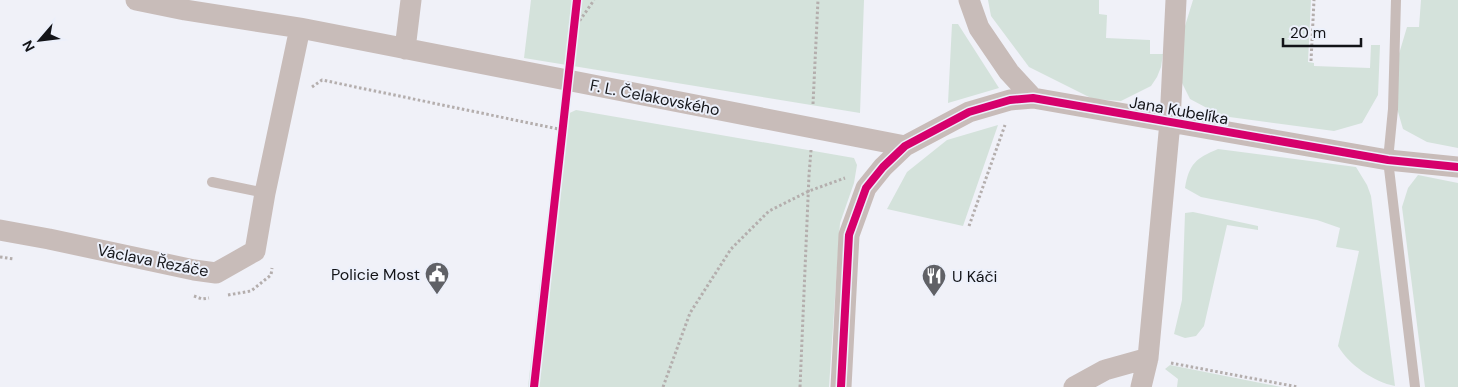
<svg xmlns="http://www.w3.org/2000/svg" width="1458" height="387" font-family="'DM Sans',sans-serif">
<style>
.green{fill:#d4e2db}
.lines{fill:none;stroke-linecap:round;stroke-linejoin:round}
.path{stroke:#b4aead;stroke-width:3;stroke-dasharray:2.5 2.5;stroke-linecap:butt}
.lane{stroke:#c8bcb9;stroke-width:10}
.street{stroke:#c8bcb9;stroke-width:21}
.cycleway-casing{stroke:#ecf0fb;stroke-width:11}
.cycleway{stroke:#d6006c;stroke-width:8}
.labels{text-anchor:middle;stroke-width:4;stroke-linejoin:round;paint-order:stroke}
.street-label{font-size:16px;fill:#131418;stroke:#ecf0fb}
.poi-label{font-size:16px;fill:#131418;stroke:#ecf0fb;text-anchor:end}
</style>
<rect width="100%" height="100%" fill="#f0f1f8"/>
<path class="green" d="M531 0H864L860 113 524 58Z
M988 0H1099V14L1107 15 1106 38 1150 40V54H1163L1161 67 1157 77 1151 86 1121 101 1093 99 1029 67 991 16Z
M1193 0H1311L1308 62 1314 63V66L1370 68 1371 45H1380L1378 95 1362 123 1334 131 1222 116 1190 99 1180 79 1181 39Z
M1421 0H1458V148L1427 142 1403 129 1394 98 1396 64 1407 27H1419Z
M952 24H958L999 88 948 103Z
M576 110 854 158 857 165 854 183 840 223 829 387H528L559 118Z
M998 125 963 226 887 209 907 172 947 140Z
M1218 149 1356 167 1367 185 1371 196 1395 386C1374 382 1349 365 1338 346L1359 251 1336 247 1340 228 1317 220 1201 197 1185 188C1189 164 1196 158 1218 149Z
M1418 175 1458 183V387H1425L1402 207 1408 188Z
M1193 212 1258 226V230L1227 225 1204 326 1196 336 1185 338 1174 334 1182 300 1185 213Z
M1170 365 1281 387H1177L1178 379 1165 369Z"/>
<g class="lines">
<path class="path" d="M574 29 594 0
M1311 61 1314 0
M312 87 322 80 563 130
M813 104 818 0
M969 226 1005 125
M0 257 14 259
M228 295 251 291 271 275 272 268
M194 296 202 299 209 298
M1171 363 1298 387
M663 387 690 313 731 249 769 211 809 191 845 178
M800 387 809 175 811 150"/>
<path class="lane" d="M1396 0 1393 109 1388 160 1415 387
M212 182 265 193"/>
<path class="street" d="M136 0 185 10 300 28 905 146
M969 0 979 28 1009 72 1033 98
M405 49 411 0
M0 230 49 239 194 270 216 273 255 251 265 193 300 28
M841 387 849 235 866 188 883 167 905 146 969 112 1010 100 1033 98 1388 160 1458 167
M1074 387 1105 370 1148 358
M1141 387 1148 358 1170 122 1176 0"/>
<defs>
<path id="cycleway" d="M534 387 577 0
M841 387 849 235 866 188 883 167 905 146 969 112 1010 100 1033 98 1388 160 1458 167"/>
</defs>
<use href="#cycleway" class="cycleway-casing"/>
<use href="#cycleway" class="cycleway"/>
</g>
<defs>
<symbol id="civic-pin" viewBox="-11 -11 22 30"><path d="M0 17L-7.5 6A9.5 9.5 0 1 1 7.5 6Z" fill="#606166" stroke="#ecf0fb"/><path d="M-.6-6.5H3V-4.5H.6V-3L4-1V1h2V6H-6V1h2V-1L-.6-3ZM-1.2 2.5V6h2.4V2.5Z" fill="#fff"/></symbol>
<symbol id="restaurant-pin" viewBox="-11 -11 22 30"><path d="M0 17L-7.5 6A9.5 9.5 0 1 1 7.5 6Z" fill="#606166" stroke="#ecf0fb"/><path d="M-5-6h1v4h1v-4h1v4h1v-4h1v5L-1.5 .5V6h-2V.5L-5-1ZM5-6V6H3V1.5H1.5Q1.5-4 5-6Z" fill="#fff"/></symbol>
</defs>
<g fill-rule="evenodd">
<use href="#civic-pin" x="423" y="260" width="28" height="38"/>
<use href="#restaurant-pin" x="920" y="262" width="28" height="38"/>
</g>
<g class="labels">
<g class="street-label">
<text transform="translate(655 97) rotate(11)" y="6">F. L. Čelakovského</text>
<text transform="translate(1179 110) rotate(10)" y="6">Jana Kubelíka</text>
<text transform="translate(153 260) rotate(11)" y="6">Václava Řezáče</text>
</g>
<g class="poi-label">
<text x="420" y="280">Policie Most</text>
<text x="952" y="282" text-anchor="start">U Káči</text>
</g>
</g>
<g transform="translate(40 40) rotate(242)" stroke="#ecf0fb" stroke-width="4" paint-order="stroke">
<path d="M0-4L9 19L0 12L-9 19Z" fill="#131418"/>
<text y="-8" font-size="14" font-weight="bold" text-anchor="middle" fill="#131418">N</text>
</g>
<path d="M1283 38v8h78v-8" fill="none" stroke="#131418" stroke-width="2.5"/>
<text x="1290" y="38" font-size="15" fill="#131418" stroke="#ecf0fb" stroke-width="4" paint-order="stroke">20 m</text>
</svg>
